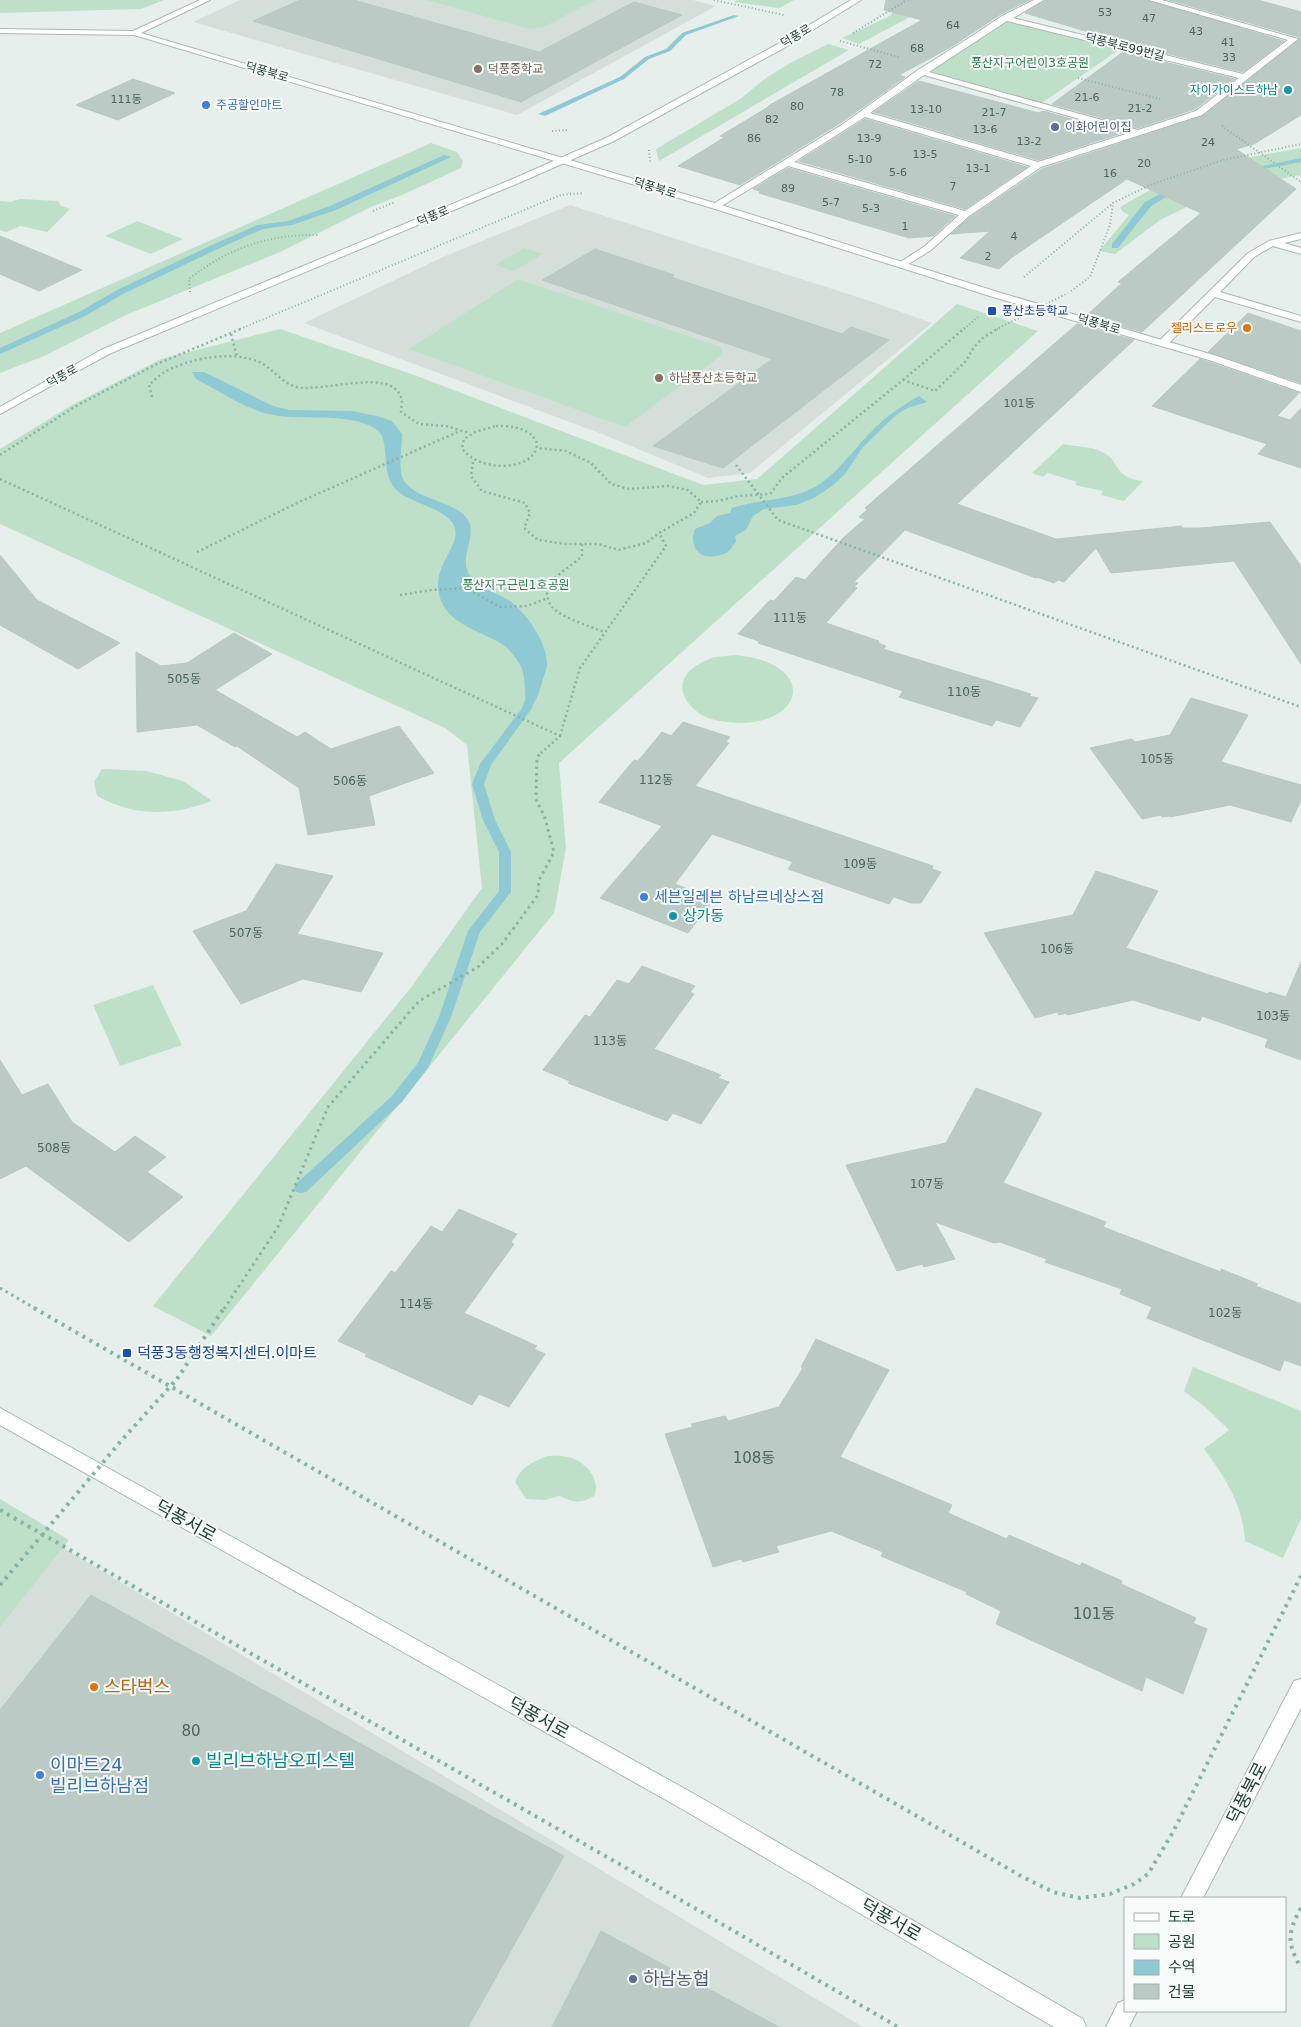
<svg xmlns="http://www.w3.org/2000/svg" width="1301" height="2027" font-family="'DejaVu Sans','Noto Sans KR',sans-serif">
<style>
.built{fill:#d4dfda}
.green{fill:#bfe0c8}
.water{fill:#8ec9d4}
.lines{fill:none;stroke-linecap:round;stroke-linejoin:round}
.stream{fill:#8ec9d4;fill-rule:evenodd}
.building{fill:#bbcac4;stroke:#b8c9c2}
.service-casing{stroke:#a8b8b2;stroke-width:2}
.tertiary-casing{stroke:#a8b8b2;stroke-width:2}
.secondary-casing{stroke:#a4bbb3;stroke-width:2}
.path-far3{stroke:#86b3a5;stroke-width:2;stroke-dasharray:1 2.5;stroke-linecap:butt}
.path-far2{stroke:#86b3a5;stroke-width:2.5;stroke-dasharray:2 3;stroke-linecap:butt}
.path-far1{stroke:#86b3a5;stroke-width:3;stroke-dasharray:2.5 4;stroke-linecap:butt}
.path{stroke:#86b3a5;stroke-width:4;stroke-dasharray:3 5;stroke-linecap:butt}
.service{fill:#fff;fill-rule:evenodd}
.tertiary{fill:#fff;fill-rule:evenodd}
.secondary{fill:#fff;fill-rule:evenodd}
.path-bridge-far1{stroke:#86b3a5;stroke-width:2;stroke-dasharray:1 2.5;stroke-linecap:butt}
.path-bridge{stroke:#86b3a5;stroke-width:4;stroke-dasharray:3 5;stroke-linecap:butt}
.education-dot{fill:#8d6e63;stroke:#f7fbf9;stroke-width:2}
.culture-dot{fill:#0f9aa8;stroke:#f7fbf9;stroke-width:2}
.shop-dot{fill:#3f7fe0;stroke:#f7fbf9;stroke-width:2}
.service-dot{fill:#5c6f8a;stroke:#f7fbf9;stroke-width:2}
.transit-dot{fill:#1a4fb4;stroke:#f7fbf9;stroke-width:2}
.food-dot{fill:#e8710a;stroke:#f7fbf9;stroke-width:2}
.labels{text-anchor:middle;stroke-width:4;stroke-linejoin:round;paint-order:stroke}
.far-number-label{font-size:11px;fill:#4a645c}
.far-street-label{font-size:12px;fill:#24423a;stroke:#f7fbf9}
.far-park-label{font-size:12px;fill:#2d7a4b;stroke:#f7fbf9}
.far-education-label{font-size:12px;fill:#785e54;stroke:#f7fbf9;text-anchor:start}
.far-culture-label{font-size:12px;fill:#0d838f;stroke:#f7fbf9;text-anchor:end}
.far-shop-label{font-size:12px;fill:#366cbe;stroke:#f7fbf9;text-anchor:start}
.far-service-label{font-size:12px;fill:#4e5e75;stroke:#f7fbf9;text-anchor:start}
.far-transit-label{font-size:12px;fill:#164399;stroke:#f7fbf9;text-anchor:start}
.far-food-label{font-size:12px;fill:#c56008;stroke:#f7fbf9;text-anchor:end}
.number-label{font-size:12px;fill:#4a645c}
.shop-label{font-size:15px;fill:#366cbe;stroke:#f7fbf9;text-anchor:start}
.culture-label{font-size:15px;fill:#0d838f;stroke:#f7fbf9;text-anchor:start}
.transit-label{font-size:15px;fill:#164399;stroke:#f7fbf9;text-anchor:start}
.near-number-label{font-size:15px;fill:#4a645c}
.near-street-label{font-size:18px;fill:#24423a;stroke:#f7fbf9}
.near-food-label{font-size:18px;fill:#c56008;stroke:#f7fbf9;text-anchor:start}
.near-culture-label{font-size:18px;fill:#0d838f;stroke:#f7fbf9;text-anchor:start}
.near-shop-label{font-size:18px;fill:#366cbe;stroke:#f7fbf9;text-anchor:start}
.near-service-label{font-size:18px;fill:#4e5e75;stroke:#f7fbf9;text-anchor:start}
</style>
<rect width="100%" height="100%" fill="#e6efeb"/>
<path class="built" d="M240 0H693L716 6 517 115 193 22Z
M570 205 870 301 932 323 750 473 708 478 602 434 304 323 443 257Z
M0 1510 863 2027H0Z"/>
<path class="green" d="M0 0H164L141 9 0 13Z
M427 0H595L544 27 529 29Z
M737 0H794L779 8 734 2Z
M907 0 927 8 859 44 842 38 888 17Z
M1005 18 1123 47 1039 105 921 72Z
M828 44 849 50 659 161 656 149 740 99 766 78 794 61Z
M431 143 457 152 463 161 461 168 402 195 371 207 280 252 126 315 44 356 0 373V333Z
M1301 148V175L1224 189 1160 220 1115 254 1099 251 1129 215 1122 211 1120 207 1152 189 1240 159Z
M20 199 58 201 61 206 70 209 47 232 21 226 6 232 0 230V201L10 202Z
M137 221 183 239 151 254 105 236Z
M524 248 543 254 514 271 495 265Z
M518 279 721 347 723 354 625 427 409 349Z
M957 304 1038 331 559 763 566 848 554 913 211 1336 153 1306 412 986 482 888 467 745 445 728 0 524V449L72 405 161 359 280 329 417 376 703 485 757 479Z
M1063 444C1077 447 1094 446 1106 454 1114 459 1115 466 1121 472 1126 478 1135 480 1143 481L1124 501 1101 495 1103 491 1075 485 1077 482 1048 473 1043 477 1032 473Z
M735 655C824 664 802 731 727 722 716 721 703 718 695 710 670 688 685 667 712 658 719 656 728 656 735 655Z
M102 769 146 771 183 781 212 801C171 816 136 817 97 796L94 782Z
M153 985 182 1045 120 1066 93 1005Z
M1193 1367 1301 1411V1519L1283 1558 1245 1541C1243 1505 1225 1477 1204 1449L1229 1430 1205 1407 1184 1391Z
M547 1456C553 1456 561 1455 568 1457 584 1460 602 1479 594 1496 579 1504 575 1503 560 1496L544 1500 526 1499 515 1482C521 1467 532 1462 547 1456Z
M0 1499 69 1540 0 1627Z"/>
<path class="water" d="M192 372H204L273 406 289 410 352 411 377 416 392 421 402 434C402 447 398 467 403 479 414 501 459 500 469 522 476 538 459 558 469 574 478 587 494 592 507 599 525 610 548 643 547 665 547 669 544 675 543 679 539 692 539 700 527 708 524 697 526 675 521 667 518 661 510 650 505 646 485 632 451 626 441 601 428 566 463 547 454 526 448 510 413 503 400 493 377 477 393 440 376 429 345 410 298 423 264 413 240 406 218 390 196 379Z
M919 396 927 402 907 408 895 416 863 447 845 474 832 486 814 498 796 505 764 509 753 516 746 530 735 536 736 542C733 545 731 550 728 552 725 554 720 555 716 556 697 560 689 544 695 529L710 523 717 516 730 513 732 508C758 499 788 501 813 488 835 477 852 451 870 433 884 418 901 406 919 396Z"/>
<g class="lines">
<path class="stream" d="M734 15 739 16 686 35 670 51 649 59 624 79 545 116 538 114 620 77 645 57 666 49 682 33Z
M444 155 451 157 336 210 292 225 263 229 220 248 123 294 85 316 0 354V348L79 312 117 290 214 244 258 225 288 221 330 206Z
M1301 158V162L1248 172 1244 170Z
M1175 186 1182 188 1151 206 1118 248H1112V244L1145 202Z
M532 691 537 694 532 708 491 765 484 784 495 820 511 852V892L480 932 451 1017 428 1068 402 1102 306 1192 301 1193 296 1192 294 1188 296 1184 392 1096 418 1063 439 1017 468 931 499 891V852L483 820 472 784 480 764 522 708 528 692Z"/>
</g>
<path class="building" d="M300 0H354L539 52 634 2 682 15 521 102 253 21Z
M886 0H1030L1001 14 951 47 899 75 905 77 842 122 740 185 678 166 725 137 720 136 770 106H768L922 20 884 10Z
M1046 0H1147L1284 41 1243 72 1132 45 1025 13Z
M1169 0H1258L1301 12V115L1254 144 1236 149 1296 189 1142 332 1086 316 1122 283 1118 282 1201 213 1127 179 1011 258 999 269 960 258 990 231 951 234 970 217 1042 169 1203 116 1300 39 1299 37Z
M1123 52 1235 79 1195 109 1138 128 1052 104Z
M133 79 175 93 118 120 76 105Z
M919 81 1039 113 1043 111 1122 133 1038 160 874 112Z
M865 119 1027 167 965 209 799 161Z
M788 168 955 216 933 236 909 238 759 193 762 192 753 189Z
M0 236 82 270 39 291 0 274Z
M595 249 674 275 671 277 842 334 851 327 889 340 723 468 653 446 772 359 542 280Z
M1248 313 1301 331V383L1208 352Z
M1077 324 1134 340 957 504 1056 539 1181 526 1182 528H1200L1270 522 1301 566V664L1234 561 1111 573 1096 548 1064 582 1058 580 1054 583 1037 577 1036 578 905 530 854 582 858 583 854 587 857 588 826 623 879 641 878 643 886 646 883 649 1031 694 1029 696 1038 698 1020 727 996 720 992 726 899 697 903 691 758 643 759 641 738 634 770 600 774 601 796 577 805 580 844 537 865 519 859 517 868 509 865 508Z
M1200 359 1299 393 1277 416 1290 420 1301 408V468L1258 454 1267 444 1152 406Z
M0 555 37 600 120 643 78 669 0 625Z
M234 633 272 654 215 690 297 737 305 732 331 749 399 726 434 773 369 796 375 825 308 835 299 788 237 746 235 747 197 725 137 732 136 652 161 666 187 663Z
M1191 698 1248 715 1221 762 1301 785V800L1291 822 1230 805 1170 817 1169 816 1162 817 1161 815 1142 819 1090 748 1132 739 1135 742 1170 735Z
M683 722 730 737 726 742 729 743 695 786 933 866 932 869 941 872 921 903H911L894 897 889 904 788 869 793 862 712 834 675 884 714 899 688 933 600 898 662 826 599 802 634 760 638 761 662 732 671 736Z
M276 864 333 876 297 934 383 953 361 992 303 979 241 1004 193 931 246 911Z
M1096 871 1158 891 1126 948 1268 994 1269 992 1286 997 1301 962V1060L1265 1047 1268 1039 1202 1016 1200 1021 1133 1000 1067 1015 1066 1013 1059 1015 1057 1012 1035 1018 984 933 1073 915Z
M642 966 695 986 690 992 694 994 654 1049 721 1075 718 1078 729 1082 701 1124 673 1113 667 1121 568 1083 570 1081 543 1070 585 1015 590 1017 617 980 629 984Z
M0 1060 22 1095 48 1084 72 1122 115 1152 135 1136 166 1157 147 1172 183 1197 129 1242 26 1166 0 1179Z
M976 1088 1042 1113 1003 1183 1106 1222 1103 1227 1221 1272V1269L1258 1284 1256 1286 1301 1304V1366L1284 1360 1280 1371 1147 1318 1152 1307 1120 1294 1122 1289 1045 1262 1047 1259 1000 1242 994 1243 935 1222 955 1259 924 1267 922 1264 897 1271 846 1165 946 1143Z
M459 1209 517 1234 511 1242 514 1244 464 1313 537 1346 534 1349 545 1354 509 1407 479 1394 472 1405 365 1356 367 1354 338 1341 391 1271 395 1273 431 1226 442 1232Z
M816 1339 889 1370 840 1457 952 1505 948 1513 1007 1539 1009 1535 1080 1566 1082 1563 1122 1581 1121 1584 1196 1618 1193 1623 1207 1629 1183 1694 1146 1677 1142 1691 996 1624 1001 1611 966 1594 967 1592 881 1556 883 1552 831 1531 776 1546 779 1552 743 1562 741 1559 713 1567 665 1434 693 1427 691 1424 725 1416 728 1421 779 1407 803 1368 801 1367Z
M91 1595 564 1856 468 2027H0V1710Z
M601 1931 779 2027H552Z"/>
<g class="lines">
<defs>
<path id="service" d="M1034 0H1044L1013 18 1243 74 1288 40 1149 0H1162L1298 39 1202 115 1041 167 969 216 931 250 904 267 901 268 896 265 925 246 959 215 788 166 718 208 715 209 710 206 843 124 918 70 969 38 1002 16ZM1007 21 1239 78 1196 111 1138 130 929 72ZM924 75 1129 133 1038 162 870 113ZM865 117 1031 166 965 211 794 162Z
M1301 233V239L1284 243 1301 248V254L1273 246 1254 257 1220 292 1301 316V322L1215 297 1167 345H1159L1158 343 1159 341 1248 253 1269 241Z"/>
<path id="tertiary" d="M200 0H210L141 33 718 204 1001 293 1217 356 1301 385V392L1209 360 993 297 712 208 134 35 0 33V29L133 31Z
M0 1408 696 1795 1083 2019 1086 2027H1054L682 1809 0 1425Z
M1301 1679V1708L1203 1898H1181L1294 1681Z
M1125 2000V2011H1137L1129 2027H1106L1118 2003Z"/>
<path id="secondary" d="M851 0H861L782 49 614 141 521 182 109 354 0 414V407L101 350 515 178 608 137 776 45Z"/>
</defs>
<use href="#service" class="service-casing"/>
<use href="#tertiary" class="tertiary-casing"/>
<use href="#secondary" class="secondary-casing"/>
<path class="path-far3" d="M714 0 784 15
M853 33 907 0
M840 41 899 57
M1078 78 1160 99
M1222 126 1301 182
M552 131 568 130
M649 150 650 162
M373 211 395 202
M1024 277 1113 203 1150 185 1223 160 1301 144
M1071 291 1090 277 1110 225 1113 203
M190 292 189 279C228 248 269 234 318 235
M240 329 548 200 561 195 583 193
M964 329 979 316
M997 329 999 328"/>
<path class="path-far2" d="M231 334 237 357
M903 380 965 328
M152 397 149 385C154 381 158 376 163 373 189 358 232 350 259 362 273 368 281 383 297 387 322 393 390 367 401 397 403 401 401 407 401 412L419 424 446 426 469 433
M496 426C511 426 530 427 537 443 537 472 478 473 462 448L464 439 475 432Z
M0 455 76 406 157 364 243 328
M473 462 471 476 482 491 525 503 530 513 524 528 538 540 564 544H598L619 550 646 543 659 533 694 513 701 502 688 490 668 486 629 489 611 484 591 463 566 451 538 448
M736 465 778 520 1301 707
M0 479 560 736 539 755
M701 502 718 501 738 496 770 494 783 477 903 380 935 391 966 361 974 347 984 337 999 328
M582 544V556C571 567 554 575 546 588 547 594 548 602 552 607 562 618 590 626 604 632
M197 552 297 503 460 431
M400 595 432 590 466 588 500 607 527 606 548 598
M560 736 580 668 666 546 659 533"/>
<path class="path-far1" d="M0 1288 36 1309
M224 1309 278 1227 328 1107 419 1001 478 967 502 944 538 895 539 880 554 852 545 818 536 799 537 757 540 754"/>
<path class="path" d="M34 1308 1021 1876 1053 1892 1080 1898 1110 1894 1134 1884 1148 1874 1173 1832 1301 1576
M177 1379 224 1308
M0 1510 621 1865 898 2027
M1301 1908C1287 1933 1287 1943 1301 1968"/>
<use href="#service" class="service"/>
<use href="#tertiary" class="tertiary"/>
<use href="#secondary" class="secondary"/>
<path class="path-bridge-far1" d="M999 328 1068 293"/>
<path class="path-bridge" d="M0 1585 121 1441 177 1379"/>
</g>
<g class="education-dot">
<circle cx="478" cy="69" r="5"/>
<circle cx="659" cy="378" r="5"/>
</g>
<g class="culture-dot">
<circle cx="1288" cy="90" r="5"/>
<circle cx="673" cy="916" r="5"/>
<circle cx="196" cy="1761" r="5"/>
</g>
<g class="shop-dot">
<circle cx="206" cy="105" r="5"/>
<circle cx="644" cy="897" r="5"/>
<circle cx="40" cy="1775" r="5"/>
</g>
<g class="service-dot">
<circle cx="1055" cy="127" r="5"/>
<circle cx="633" cy="1979" r="5"/>
</g>
<g class="transit-dot">
<rect x="987" y="306" width="10" height="10" rx="2.5"/>
<rect x="122" y="1348" width="10" height="10" rx="2.5"/>
</g>
<g class="food-dot">
<circle cx="1247" cy="328" r="5"/>
<circle cx="94" cy="1687" r="5"/>
</g>
<g class="labels">
<g class="far-number-label">
<text x="1105" y="16">53</text>
<text x="1149" y="22">47</text>
<text x="953" y="29">64</text>
<text x="1196" y="35">43</text>
<text x="1228" y="46">41</text>
<text x="917" y="52">68</text>
<text x="1229" y="61">33</text>
<text x="875" y="68">72</text>
<text x="837" y="96">78</text>
<text x="1087" y="101">21-6</text>
<text x="126" y="103">111동</text>
<text x="797" y="110">80</text>
<text x="1140" y="112">21-2</text>
<text x="926" y="113">13-10</text>
<text x="994" y="116">21-7</text>
<text x="772" y="123">82</text>
<text x="985" y="133">13-6</text>
<text x="754" y="142">86</text>
<text x="869" y="142">13-9</text>
<text x="1029" y="145">13-2</text>
<text x="1208" y="146">24</text>
<text x="925" y="158">13-5</text>
<text x="860" y="163">5-10</text>
<text x="1144" y="167">20</text>
<text x="978" y="172">13-1</text>
<text x="898" y="176">5-6</text>
<text x="1110" y="177">16</text>
<text x="953" y="190">7</text>
<text x="788" y="192">89</text>
<text x="831" y="206">5-7</text>
<text x="871" y="212">5-3</text>
<text x="905" y="230">1</text>
<text x="1014" y="240">4</text>
<text x="988" y="260">2</text>
<text x="1019" y="407">101동</text>
</g>
<g class="far-street-label">
<text transform="translate(796 36) rotate(-31)" y="4">덕풍로</text>
<text transform="translate(1125 47) rotate(14)" y="4">덕풍북로99번길</text>
<text transform="translate(267 72) rotate(16)" y="4">덕풍북로</text>
<text transform="translate(655 188) rotate(17)" y="4">덕풍북로</text>
<text transform="translate(433 216) rotate(-23)" y="4">덕풍로</text>
<text transform="translate(1099 324) rotate(16)" y="4">덕풍북로</text>
<text transform="translate(62 376) rotate(-29)" y="4">덕풍로</text>
</g>
<g class="far-park-label">
<text x="1030" y="67">풍산지구어린이3호공원</text>
<text x="516" y="589">풍산지구근린1호공원</text>
</g>
<g class="far-education-label">
<text x="488" y="73">덕풍중학교</text>
<text x="669" y="382">하남풍산초등학교</text>
</g>
<g class="far-culture-label">
<text x="1278" y="94">자이가이스트하남</text>
</g>
<g class="far-shop-label">
<text x="216" y="109">주공할인마트</text>
</g>
<g class="far-service-label">
<text x="1065" y="131">이화어린이집</text>
</g>
<g class="far-transit-label">
<text x="1002" y="315">풍산초등학교</text>
</g>
<g class="far-food-label">
<text x="1237" y="332">젤리스트로우</text>
</g>
<g class="number-label">
<text x="790" y="622">111동</text>
<text x="184" y="683">505동</text>
<text x="964" y="696">110동</text>
<text x="1157" y="763">105동</text>
<text x="656" y="784">112동</text>
<text x="350" y="785">506동</text>
<text x="860" y="868">109동</text>
<text x="246" y="937">507동</text>
<text x="1057" y="953">106동</text>
<text x="1273" y="1020">103동</text>
<text x="610" y="1045">113동</text>
<text x="54" y="1152">508동</text>
<text x="927" y="1188">107동</text>
<text x="416" y="1308">114동</text>
<text x="1225" y="1317">102동</text>
</g>
<g class="shop-label">
<text x="654" y="902">세븐일레븐 하남르네상스점</text>
</g>
<g class="culture-label">
<text x="683" y="921">상가동</text>
</g>
<g class="transit-label">
<text x="137" y="1358">덕풍3동행정복지센터.이마트</text>
</g>
<g class="near-number-label">
<text x="754" y="1463">108동</text>
<text x="1094" y="1619">101동</text>
<text x="191" y="1736">80</text>
</g>
<g class="near-street-label">
<text transform="translate(186 1521) rotate(29)" y="6">덕풍서로</text>
<text transform="translate(539 1718) rotate(29)" y="6">덕풍서로</text>
<text transform="translate(1247 1793) rotate(-63)" y="6">덕풍북로</text>
<text transform="translate(891 1920) rotate(30)" y="6">덕풍서로</text>
</g>
<g class="near-food-label">
<text x="104" y="1693">스타벅스</text>
</g>
<g class="near-culture-label">
<text x="206" y="1767">빌리브하남오피스텔</text>
</g>
<g class="near-shop-label">
<text x="50" y="1771">이마트24<tspan x="50" dy="21">빌리브하남점</tspan></text>
</g>
<g class="near-service-label">
<text x="643" y="1985">하남농협</text>
</g>
</g>
<rect x="1124" y="1897" width="162" height="115" fill="#f7fbf9" stroke="#a3b1ad"/>
<rect x="1134" y="1913" width="25" height="8" fill="#ffffff" stroke="#a3b1ad"/>
<text x="1168" y="1922" font-size="15" fill="#24423a">도로</text>
<rect x="1134" y="1934" width="25" height="15" fill="#bfe0c8" stroke="#a3b1ad"/>
<text x="1168" y="1947" font-size="15" fill="#24423a">공원</text>
<rect x="1134" y="1960" width="25" height="15" fill="#8ec9d4" stroke="#a3b1ad"/>
<text x="1168" y="1972" font-size="15" fill="#24423a">수역</text>
<rect x="1134" y="1984" width="25" height="15" fill="#bbcac4" stroke="#a3b1ad"/>
<text x="1168" y="1997" font-size="15" fill="#24423a">건물</text>
</svg>
